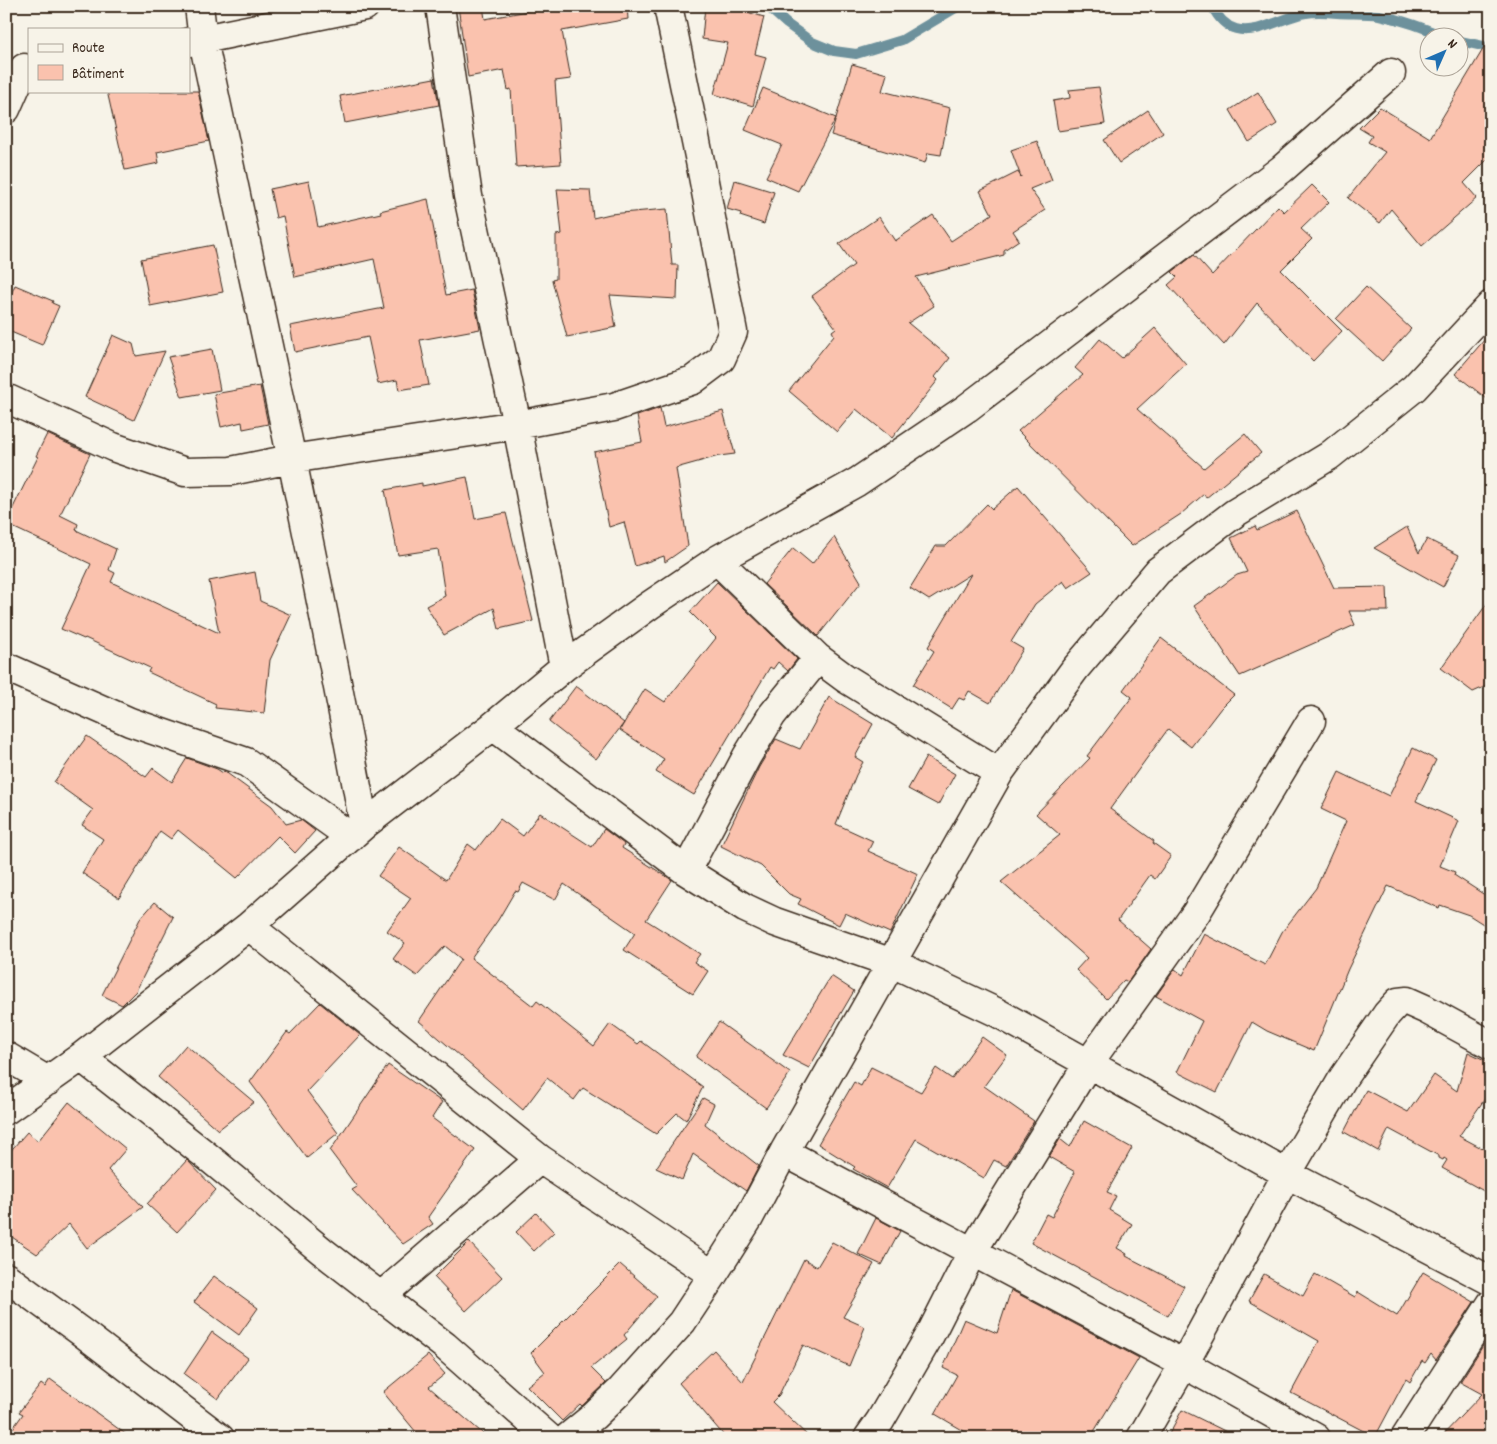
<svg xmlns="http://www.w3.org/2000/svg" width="1497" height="1444" font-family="Dekko,sans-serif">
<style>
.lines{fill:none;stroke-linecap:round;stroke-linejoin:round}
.stream{stroke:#6d919c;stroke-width:10}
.building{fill:#fac2ae;stroke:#3b2a1e}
.minor-casing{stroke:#3b2a1e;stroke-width:31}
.minor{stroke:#f7f3e8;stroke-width:28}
</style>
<rect width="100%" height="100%" fill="#f7f3e8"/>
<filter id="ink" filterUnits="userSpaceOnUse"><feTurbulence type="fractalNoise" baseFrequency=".02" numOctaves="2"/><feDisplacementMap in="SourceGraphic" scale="10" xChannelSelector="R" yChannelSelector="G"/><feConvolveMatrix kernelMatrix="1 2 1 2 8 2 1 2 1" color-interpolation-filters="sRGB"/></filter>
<g filter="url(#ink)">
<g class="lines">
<path class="stream" d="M767 6 787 24 812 42 834 51 856 54 902 40 959 6
M1212 6C1217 16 1225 26 1236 29 1258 35 1285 16 1306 13 1316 11 1327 12 1337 13 1351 14 1365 13 1379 15 1404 20 1424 28 1448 38
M1460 41 1483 46 1491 49"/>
</g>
<path class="building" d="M458 6H483L485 19 533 10 532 6H627L628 19 562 31 571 79 555 81 561 164 516 167 511 89 508 90 504 70 468 77Z
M705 6H741L740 10 764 17 755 54 766 57 753 106 714 94 728 43 702 39Z
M1491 36V156L1464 183 1477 198 1422 246 1391 209 1380 223 1348 198 1385 152 1368 142 1372 136 1359 128 1380 107 1430 138Z
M852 64 887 74 882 91 950 108 941 155 928 153 925 163 831 135Z
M434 78 439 105 345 123 340 96Z
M1099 87 1105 124 1058 131 1053 101 1070 98 1069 90Z
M763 88 836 118 798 191 766 177 782 145 745 130Z
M107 91H198L209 141 157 152 159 163 125 170Z
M1258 92 1277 124 1249 142 1230 110Z
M1148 110 1163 133 1119 163 1104 140Z
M1037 141 1052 180 1030 189 1045 210 1013 231 1019 240 1004 250V255L916 277 934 306 908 323 950 358 935 377 938 380 892 438 856 409 837 432 789 391 834 335 832 331 836 328 812 296 854 265 839 244 879 217 895 241 933 215 951 241 992 214 980 191 1018 172 1021 177 1011 150Z
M735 180 774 192 764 224 740 216 741 213 727 209Z
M309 181 318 227 381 213 380 211 428 199 446 295 472 290 480 329 420 340 429 385 399 390 397 380 378 384 368 337 295 352 290 326 384 308 374 259 295 277 283 216 276 218 270 189Z
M1312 185 1329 202 1301 229 1312 239 1281 270 1342 331 1313 361 1257 303 1224 345 1168 285 1177 277 1172 272 1194 255 1212 275 1278 206 1284 212Z
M557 189 590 190 593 218 610 214 667 209 672 265H678L677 299 610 295 616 327 567 337 552 280 556 279V235L562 234Z
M213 245 223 292 150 306 141 259Z
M15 285 53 301 52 303 59 306 42 345 6 330V305Z
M1366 287 1411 329 1382 361 1336 319Z
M1155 328 1186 364 1137 409 1204 468 1245 434 1261 453 1206 498 1204 494 1181 514 1132 546 1018 431 1083 375 1075 368 1100 339 1122 358Z
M1491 332V402L1455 374Z
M113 335 133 344 136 356 165 351 134 420 85 397Z
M212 349 220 390 182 397 168 357Z
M260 386 268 424 243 429 242 422 221 427 214 394Z
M660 408 664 427 723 411 735 454 719 456 676 468 688 546 665 562 664 556 635 566 624 522 609 527 594 452 642 442 637 416Z
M47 434 90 454 60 515 78 524 76 530 116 549 109 570 115 573 111 582 219 633 209 581 255 572 260 601 291 615 270 660 264 713 215 708 216 704 148 672 150 668 85 638 84 639 61 629 91 564 6 524V522L38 457 36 456Z
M467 477 475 519 506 513 533 621 499 629 494 608 444 635 426 606 445 596 438 549 398 555 385 490 422 483V486Z
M1018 486 1092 572 1068 588 1063 581 1035 604 1011 642 1023 649 990 703 969 691 964 700 959 698 952 709 913 685 934 651 928 647 971 574 929 600 910 588 936 546H946L987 504 992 509Z
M1297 511 1334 588 1387 587 1388 611H1349L1355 625 1240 676 1194 606 1237 575 1247 572 1231 538 1255 526 1257 530Z
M1407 527 1419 553 1427 539 1459 555 1443 587 1374 548Z
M834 537 861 582 818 636 764 584 793 548 812 564Z
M717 582 797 659 788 671 778 662 773 669 770 667 694 795 656 772 664 759 620 730 624 723 596 759 549 722 576 686 624 723 645 689 665 702 716 638 690 612Z
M1491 598V684L1473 692 1441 668Z
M1161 638 1234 695 1221 708 1191 747 1168 729 1110 809 1154 841 1153 843 1171 856 1155 879 1150 875 1118 920 1151 949 1128 982 1124 980 1106 999 1076 970 1087 958 1001 882 1060 835 1036 814 1090 758 1087 756 1132 697 1123 690Z
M829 697 873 724 855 757 863 762 856 775 836 824 873 841 868 851 918 874 890 933 845 913 839 925 798 904 801 899 789 894 761 866 721 846 759 767 776 739 800 749Z
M87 736 146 777 153 768 172 782 187 758 217 769 223 773 224 771 272 806 286 824 301 820 315 831 295 853 278 836 237 878 178 830 171 839 160 831 119 898 82 873 103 839 82 825 93 810 54 782Z
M1413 748 1436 760 1416 801 1459 821 1440 866 1455 872 1454 875 1491 899V929L1469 915 1440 905 1439 908 1388 886 1348 969 1314 1051 1267 1031 1252 1022 1217 1092 1177 1072 1202 1021 1156 996 1175 969 1183 975 1204 934 1265 965 1282 932 1316 888 1346 821 1321 809 1339 772 1389 796Z
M926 757 955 774 938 805 908 789Z
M540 813 592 847 604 829 624 844 622 848 672 880 646 920 700 954 694 962 708 971 693 994 624 950 635 933 564 884 555 900 523 883 518 892 515 891 498 920 471 958 533 1006 537 1001 594 1046 610 1024 638 1044 641 1041 703 1087 686 1120 677 1113 656 1134 583 1088 574 1100 547 1078 523 1110 419 1021 461 959 445 946 417 976 393 959 405 943 387 931 411 898 378 876 399 847 446 880 468 844 476 850 500 819 523 836Z
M155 902 173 917 136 991 122 1005 102 995 140 919Z
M831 976 854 991 809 1068 783 1055Z
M320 1003 360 1035 307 1091 338 1133 307 1158 250 1082 287 1032 290 1034Z
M719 1022 790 1073 766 1108 696 1057Z
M982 1037 1007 1055 984 1086 1034 1121 1006 1166 994 1160 984 1178 916 1139 887 1188 853 1169 855 1167 818 1144 854 1082 861 1086 871 1067 921 1092 936 1068 952 1079Z
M186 1045 254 1102 218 1130 158 1077Z
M1468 1052 1491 1063V1090L1459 1136 1491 1153V1195L1442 1168 1447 1160 1444 1158 1443 1160 1439 1158V1156L1389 1129 1378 1151 1344 1132 1366 1090 1408 1112 1434 1075 1457 1091Z
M388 1065 442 1102 432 1118 475 1150 428 1217 433 1224 403 1244 352 1190 357 1187 330 1151Z
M703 1098 714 1104 705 1124 759 1166 746 1191 693 1154 682 1180 656 1168Z
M69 1102 126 1149 108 1170 143 1207 87 1248 69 1224 37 1254 6 1233V1156L27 1132 38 1141Z
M1084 1121 1132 1148 1107 1192 1116 1196 1109 1210 1132 1224 1117 1248 1127 1254 1126 1256 1184 1286 1168 1316 1031 1243 1046 1214 1052 1217 1075 1172 1049 1157 1060 1139 1070 1147Z
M187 1160 216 1190 177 1232 147 1204Z
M536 1213 554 1232 534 1251 516 1232Z
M876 1218 900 1231 882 1265 858 1254Z
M469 1242 502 1277 466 1311 434 1277Z
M832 1242 874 1264 843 1317 865 1327 849 1366 803 1345 779 1395 772 1402 810 1438H726L679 1383 714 1350 743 1382 804 1259 817 1267Z
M620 1264 657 1296 624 1335 627 1339 591 1368 606 1383 582 1406 580 1404 562 1421 527 1386 545 1372 531 1353Z
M1423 1272 1474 1302 1436 1360 1431 1354 1425 1363 1422 1361 1410 1382 1406 1379 1375 1437 1291 1393 1319 1341 1249 1301 1264 1274 1303 1296 1315 1274 1355 1297 1358 1292 1397 1316Z
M214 1276 258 1308 239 1335 194 1302Z
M1011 1290 1139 1358 1090 1438H976L935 1414 957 1375 943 1368 964 1319 997 1333Z
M212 1332 248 1358 218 1399 184 1374Z
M1491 1333V1438H1440L1482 1394 1460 1382Z
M428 1355 445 1374 429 1387 488 1438H421L383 1392Z
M50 1379 131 1438H6L23 1414 19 1412 41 1384 45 1387Z
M1182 1410 1239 1438H1167Z"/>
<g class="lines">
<defs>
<path id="minor" d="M199 6 203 40C258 301 316 562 364 825
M440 6 468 196 517 425 564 667
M189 42 365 6
M6 109 24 68
M6 398 113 447 185 472 231 471 291 459 517 425 614 407 693 380 721 359 733 332 701 166 668 6
M717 560 818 658
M6 667 130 722 246 762 351 837
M493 726 686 871 745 908 775 922 892 963 996 1012 1287 1174 1491 1281
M686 871 747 756 772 715 818 658 845 678 999 773
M249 926 540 1159 713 1275
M6 1056 48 1081
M81 1057 208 1157 322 1251 445 1346 549 1438
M6 1110 81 1057 249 926 364 825 493 726 564 667 650 605 717 560 857 482 967 408 1282 169 1391 73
M784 1152 1184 1364 1316 1438
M6 1277 84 1334 220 1438
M380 1297 540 1159
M567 1438 594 1416 620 1391 682 1322 713 1275 749 1218 784 1152 999 773 1075 669 1158 571 1235 513 1329 456 1414 388 1491 305
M868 1438 880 1421 930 1335 972 1252 1088 1064 1196 913 1311 721
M1141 1438 1184 1364 1287 1174 1343 1078 1387 1014 1398 1002 1407 1001 1425 1009 1491 1045
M1405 1438 1491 1304"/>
</defs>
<use href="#minor" class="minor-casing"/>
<use href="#minor" class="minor"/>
</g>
</g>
<rect width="1497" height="1444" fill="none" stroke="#f7f3e8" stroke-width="25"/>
<rect x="12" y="12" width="1472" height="1419" fill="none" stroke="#3b2a1e" stroke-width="2" filter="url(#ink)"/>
<rect x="28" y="28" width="162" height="65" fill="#f7f3e8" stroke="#aca397"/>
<rect x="38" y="44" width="25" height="8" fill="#f7f3e8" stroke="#aca397"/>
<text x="72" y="52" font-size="15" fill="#3b2a1e">Route</text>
<rect x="38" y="65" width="25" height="15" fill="#fac2ae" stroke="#aca397"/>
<text x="72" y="78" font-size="15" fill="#3b2a1e">Bâtiment</text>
<g transform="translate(1444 52) rotate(45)"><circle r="24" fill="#f7f3e8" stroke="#aca397"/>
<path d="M0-4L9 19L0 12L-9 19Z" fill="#1f6fb2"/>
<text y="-8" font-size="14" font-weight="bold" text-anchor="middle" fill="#3b2a1e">N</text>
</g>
</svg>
